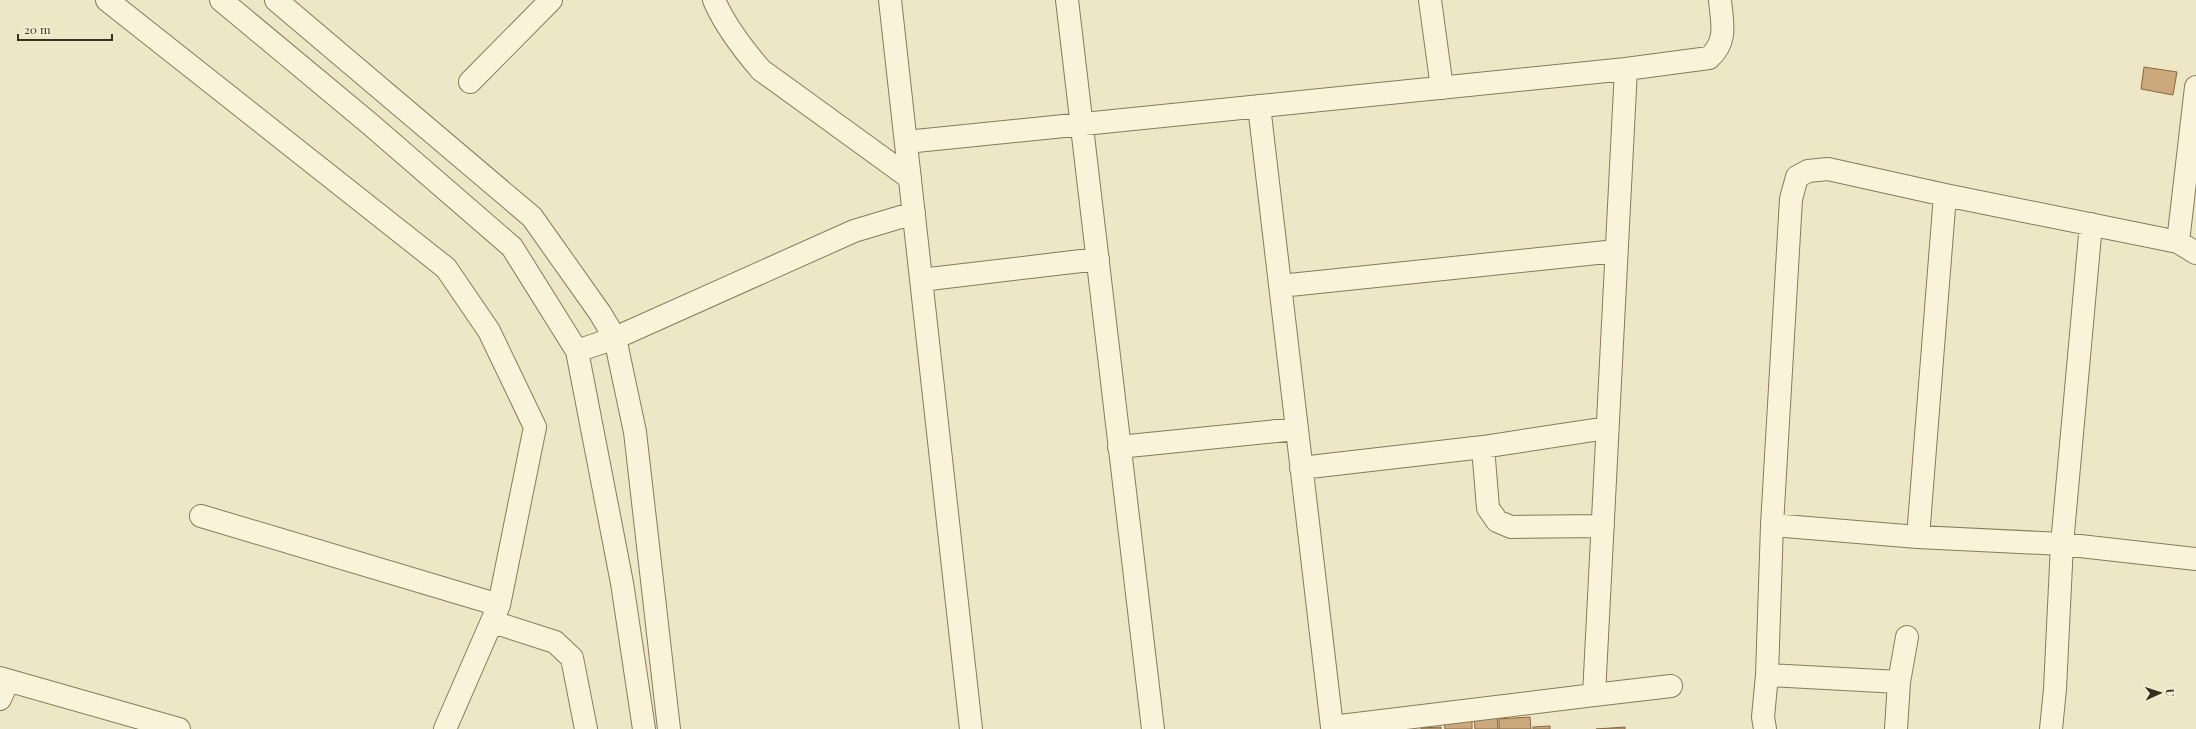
<svg xmlns="http://www.w3.org/2000/svg" width="2196" height="729" font-family="'Playfair Display',serif">
<style>
.building{fill:#cba97d;stroke:#876842}
.lines{fill:none;stroke-linecap:round;stroke-linejoin:round}
.minor-casing{stroke:#887a5c;stroke-width:24}
.minor{stroke:#f8f3d9;stroke-width:22}
</style>
<rect width="100%" height="100%" fill="#ede7c6"/>
<path class="building" d="M2144 67 2177 72 2173 95 2141 89Z
M1497 714 1498 729H1475L1474 715Z
M1530 717 1531 729H1499V719Z
M1472 720V729H1445L1444 721Z
M1550 726V729H1533V727Z
M1441 727V729H1421V728Z
M1625 727V729H1596Z"/>
<g class="lines">
<defs>
<path id="minor" d="M107 0 446 268 489 331 535 427 499 605 445 729
M221 0 370 124 512 247 577 351 622 583 644 729
M276 0 532 217 600 313 615 338 635 432 669 729
M714 0C725 26 743 49 761 70L910 178
M890 0 971 729
M1067 0 1153 729
M1430 0 1442 88
M470 82 551 0
M1259 106 1332 727 1594 695 1626 69
M906 142 1626 69 1709 58C1728 41 1722 23 1720 0
M2091 224 2062 544 2196 559
M2178 242 2196 87
M921 280 1098 259
M1280 286 1616 251
M577 351 615 338 854 231 914 213
M1119 447 1296 429
M1483 447 1488 508 1497 521 1511 527 1603 526
M1301 468 1483 447 1607 428
M201 516 499 605
M1772 525 1918 537 2062 544 2055 689 2051 729
M1918 537 1945 195
M493 622 555 642 572 658 586 729
M1907 637 1899 682 1767 675 1772 525 1791 199 1797 177 1808 171 1828 169 1945 195 2178 242 2196 253
M0 678 179 729
M1594 695 1671 686
M0 699 8 681
M1765 729 1763 717 1767 675
M1896 729 1899 682"/>
</defs>
<use href="#minor" class="minor-casing"/>
<use href="#minor" class="minor"/>
</g>
<g transform="translate(2160 693) rotate(87)" stroke="#f5f0d5" stroke-width="3" paint-order="stroke">
<path d="M0-3L7 15L0 10L-7 15Z" fill="#392f1f"/>
<text y="-6" font-size="11" font-weight="bold" text-anchor="middle" fill="#392f1f">U</text>
</g>
<path d="M18 34v6h94v-6" fill="none" stroke="#392f1f" stroke-width="2"/>
<text x="24" y="34" font-size="12" fill="#392f1f" stroke="#f5f0d5" stroke-width="3" paint-order="stroke">20 m</text>
</svg>
